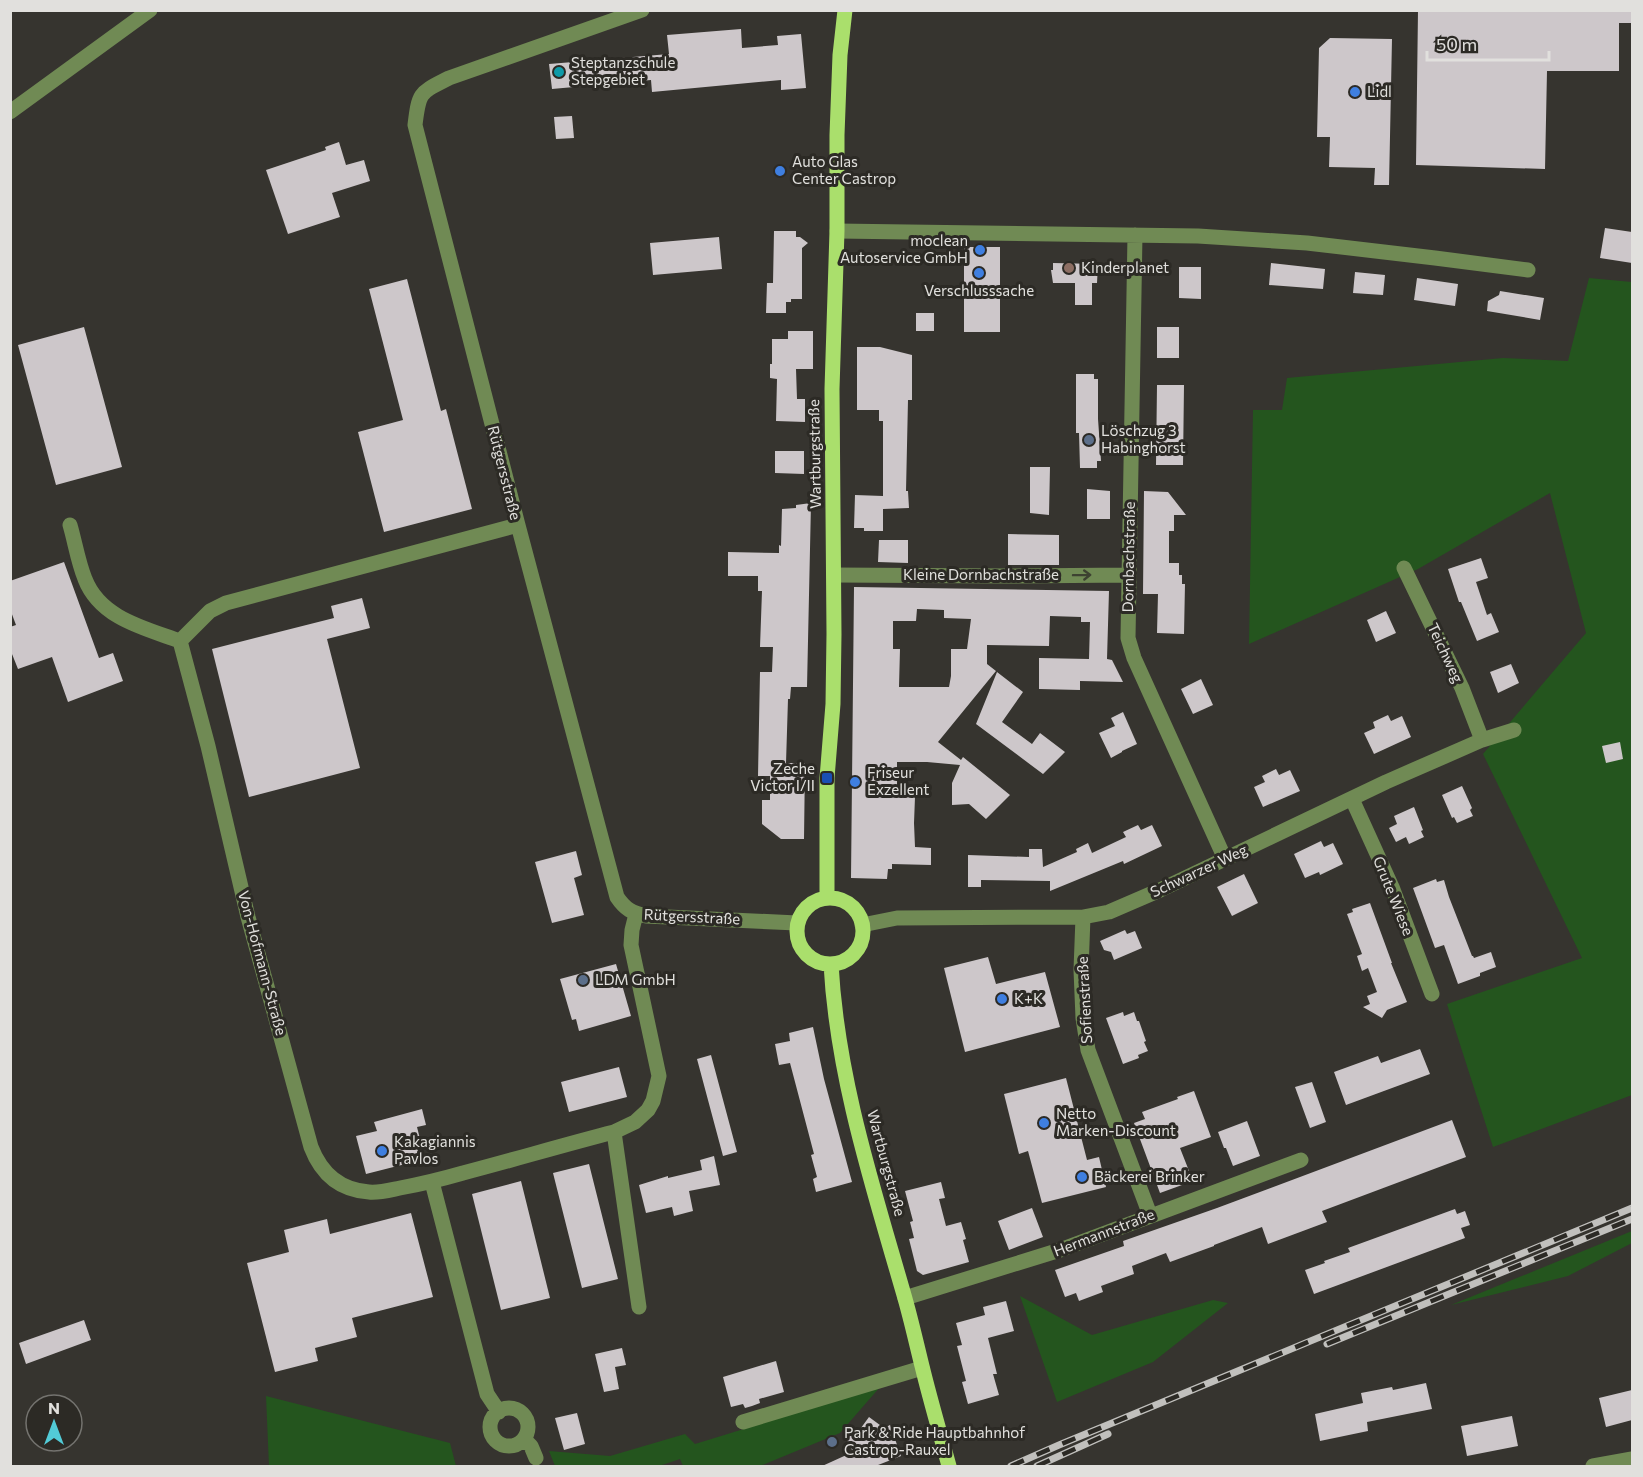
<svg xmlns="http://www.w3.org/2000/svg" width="1643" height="1477" font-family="Commissioner,sans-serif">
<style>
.green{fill:#24551e}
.building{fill:#cdc7ca;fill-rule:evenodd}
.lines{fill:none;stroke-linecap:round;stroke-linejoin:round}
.minor{stroke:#708a54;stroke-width:15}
.major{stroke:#aadf6c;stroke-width:15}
.rail-casing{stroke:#c1c0bd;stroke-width:7}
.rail{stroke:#2c2a25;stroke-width:4.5;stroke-dasharray:14;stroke-linecap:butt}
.oneway{stroke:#3d4231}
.culture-dot{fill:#0f9aa8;stroke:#2c2a25;stroke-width:2}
.shop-dot{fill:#3f7fe0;stroke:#2c2a25;stroke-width:2}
.education-dot{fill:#8d6e63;stroke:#2c2a25;stroke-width:2}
.service-dot{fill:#5c6f8a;stroke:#2c2a25;stroke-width:2}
.transit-dot{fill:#1a4fb4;stroke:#2c2a25;stroke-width:2}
.labels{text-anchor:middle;stroke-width:6;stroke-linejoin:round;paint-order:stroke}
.poi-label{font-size:15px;fill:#e1e0dd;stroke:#2c2a25;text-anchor:start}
.street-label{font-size:15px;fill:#e1e0dd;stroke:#2c2a25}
</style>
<rect width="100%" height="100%" fill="#36342f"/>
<path class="green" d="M1589 278 1632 282V1095L1493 1147 1447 1004 1582 958 1483 754 1586 633 1550 493 1418 569 1249 644 1253 410H1282L1287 378 1503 358 1568 361Z
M1632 1231V1243L1568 1276 1451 1305Z
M1020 1296 1092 1335 1213 1300 1228 1303 1153 1362 1057 1402Z
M880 1387 840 1433 760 1466H683L680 1459 659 1466H555L549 1451 610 1456 685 1434 695 1444Z
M266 1396 450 1443 456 1466H461H269Z"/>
<path class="building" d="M1418 10H1632V23H1619V71H1547L1545 169 1416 165Z
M741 29 742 48 778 45 777 36 801 34 806 88 781 90V80L652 92 651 80 552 89 549 64 669 54 667 35Z
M1330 38 1392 39 1389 185H1374L1375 168 1329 167 1330 137H1317L1319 48Z
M572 116 574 138 556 139 554 117Z
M339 142 346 165 364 160 370 181 332 193 340 217 288 234 266 170 326 150 325 147Z
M1605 228 1632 232V263L1600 258Z
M774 231H796V237H800L808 243 802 248V299H791V302H786V313H766L767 283H773Z
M719 237 722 269 653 275 650 243Z
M964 247H1000V332H964Z
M1053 263 1098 264 1097 283H1092V305H1075V283H1053L1051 270H1053Z
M1271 263 1325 269 1323 289 1269 285Z
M1179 267H1201V299L1179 298Z
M1355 272 1385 275 1383 295 1353 293Z
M1417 278 1458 284 1455 306 1414 300Z
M407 279 441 411 446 409 472 509 384 532 358 432 403 420 369 289Z
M1500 291 1544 298 1540 320 1487 311 1488 301 1499 295Z
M916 313H934V331H916Z
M84 327 122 467 56 485 18 345Z
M1157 327H1179V358H1157Z
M788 331H813V369H796L797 399H805V422L776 421 777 379 770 378V364H772V339H788Z
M857 347H880L912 355V400H908L906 491H908L909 508 883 509V531H864V528H854L855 495 883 496V421H879V410H857Z
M1076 374H1094V379H1098V419L1101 461H1097V468H1080L1079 433H1076Z
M1157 385H1184L1183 465H1156Z
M775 451H804V474L775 473Z
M1030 467H1050L1049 515 1030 513Z
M1087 489 1110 491V519H1087Z
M1144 491 1168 492 1186 515H1174V531H1169V563H1179V575H1182V584H1185L1184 634 1157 633 1158 594H1143Z
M811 503 807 687H791L790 699H788L786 763H805L804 839H781L762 824V800H770V776H758L760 672H772L773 647H760L762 591H758V576H728V552L779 553V545L781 546 782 509 796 508V505Z
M1008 534 1059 535V565H1008Z
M879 540H908V563L878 562Z
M1481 558 1488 578 1476 582 1487 615 1491 613 1499 632 1477 641 1461 602H1459L1448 569Z
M64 562 99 658 113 653 123 681 68 702 52 657 18 669 10 649V627L16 625 10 609V581Z
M854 587 1109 591 1107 659 1112 660 1123 682 1080 681V690L1039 689V658L1089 659 1090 622H1081V617L1050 616 1049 646 987 645V664L996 671 938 742 961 760 963 757 1010 795 986 819 969 804 952 805V783L960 765 927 762H897V797H915L914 823 915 847 931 848V865L892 864V869H888L887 879 851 878ZM917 609 944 610V618L971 619 967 649H951V676L949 687H899L900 649H893V621H916Z
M362 598 370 628 327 639 360 768 249 797 212 649 334 618 331 606Z
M1386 611 1396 633 1376 642 1367 620Z
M1511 664 1519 683 1498 693 1490 672Z
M997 672 1023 692 1002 722 1032 744 1040 733 1065 752 1043 774 976 724Z
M1201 679 1213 705 1193 714 1181 689Z
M1123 712 1137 744 1122 751V752L1111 758 1099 733 1115 726 1111 718Z
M1388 715 1391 721 1402 716 1411 737 1374 754 1364 733 1375 728 1373 722Z
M1620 742 1623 759 1606 763 1602 746Z
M1276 769 1279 775 1290 770 1300 791 1263 807 1254 787 1265 782 1262 776Z
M1462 786 1472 808 1470 810 1473 816 1457 823 1454 817 1452 818 1442 795Z
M1414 807 1423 830 1421 831 1424 837 1409 844 1406 837 1396 842 1389 828 1397 824 1394 816Z
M1138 825 1141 830 1152 825 1162 846 1124 864 1123 861 1050 891V881L981 880V887H968V855L1029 857V849H1042L1043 867 1077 852 1076 849 1088 843 1092 853 1126 837 1123 832Z
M1321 841 1324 847 1333 843 1343 864 1320 875 1319 872 1305 878 1294 854Z
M576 851 582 875 574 878 584 915 552 923 535 862Z
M1244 874 1258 903 1232 916 1217 887Z
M1436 879 1437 882 1444 880 1449 897 1472 956H1473L1474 958 1491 952 1496 967 1480 973V976L1458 984 1444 945 1435 948 1413 888Z
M1370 903 1392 963H1391L1407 1002 1387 1010 1382 1018 1363 1007 1370 1004 1367 996 1377 992 1368 968 1362 971 1357 956 1362 954 1347 914 1353 912 1352 909Z
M1125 930 1127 934 1135 931 1142 948 1114 960 1111 952 1104 950 1100 941Z
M988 957 996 984 1045 972 1060 1027 965 1052 944 968Z
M616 964 631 1016 579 1031 576 1019 572 1020 560 979Z
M1123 1012 1124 1016 1134 1012 1137 1021H1139L1146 1041 1144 1042 1148 1051 1138 1055 1139 1058 1123 1064 1106 1018Z
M813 1027 824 1079 852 1182 816 1192 813 1179 817 1177 811 1155 814 1154 790 1063 779 1065 775 1044 790 1041 789 1033Z
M1420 1049 1430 1074 1346 1105 1334 1072 1378 1056 1381 1063Z
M711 1055 737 1152 723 1156 697 1059Z
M619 1067 627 1097 569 1112 561 1082Z
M1066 1078 1087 1160 1099 1157 1106 1187 1042 1203 1028 1151 1019 1154 1004 1094Z
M1312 1082 1326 1122 1310 1128 1295 1087Z
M1194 1091 1211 1137 1180 1148 1193 1181 1160 1193 1134 1123 1145 1119 1142 1112 1178 1099 1177 1097Z
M422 1109 426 1125 417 1127 425 1159 366 1174 356 1136 377 1131 374 1122Z
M1452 1120 1466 1157 1322 1211 1327 1222 1268 1244 1262 1227 1214 1245V1246L1170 1262 1166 1253 1132 1266 1134 1274 1101 1286 1103 1292 1079 1301 1076 1293 1065 1297 1055 1270 1124 1246 1123 1241 1217 1208Z
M1247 1121 1260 1156 1233 1166 1226 1148H1224L1218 1132Z
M714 1156 720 1185 689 1191 693 1211 674 1216 672 1207 646 1213 639 1185 668 1176V1178L702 1170 700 1160Z
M589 1164 618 1279 582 1288 553 1173Z
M521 1181 550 1298 501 1310 472 1194Z
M941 1182 945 1198 939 1199 946 1226 961 1222 966 1239 963 1240 969 1262 923 1275 917 1271 909 1239 914 1238 910 1222 913 1221 905 1191Z
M1032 1208 1043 1237 1009 1250 998 1221Z
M1455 1209 1457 1214 1465 1211 1470 1225 1461 1228 1465 1238 1314 1294 1305 1270 1325 1263 1324 1261 1350 1252 1348 1248Z
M411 1213 433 1297 352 1318 357 1337 315 1348 318 1361 275 1372 247 1263 289 1252 284 1230 327 1219 330 1234Z
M1006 1301 1014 1331 988 1338 997 1374H993L999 1395 968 1404 962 1382 966 1381 957 1346 962 1345 956 1323 985 1315 983 1307Z
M84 1320 91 1340 26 1364 19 1343Z
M622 1348 626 1365 615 1367 619 1389 604 1392 595 1354Z
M776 1361 784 1392 759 1399 760 1403 752 1406 745 1408 743 1404 731 1407 723 1377Z
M1426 1383 1432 1409 1367 1422 1368 1431 1320 1441 1315 1414 1363 1403 1361 1393 1392 1387 1393 1390Z
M1632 1390V1420L1606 1427 1599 1398Z
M577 1413 585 1444 564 1450 555 1418Z
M1512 1416 1518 1446 1467 1456 1461 1426Z
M869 1417 884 1428 890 1425 901 1456 873 1467H820L853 1452 846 1438 858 1432Z"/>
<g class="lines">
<path class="minor" d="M642 10 449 78C420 93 419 91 415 125L518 525 617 897C625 909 632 913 646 916L797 923
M10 112 150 10
M837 231 1198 236 1307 243 1435 258 1528 270
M1135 235 1128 638 1134 658 1225 859
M70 525C75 542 78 562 85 579 100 618 144 628 180 641
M518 525 226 603 210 611 180 641 208 746 248 917 311 1147C321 1173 339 1190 369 1192 379 1193 390 1190 400 1188 422 1184 442 1179 463 1173 513 1160 563 1145 614 1132L635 1122 648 1110 653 1101 659 1076 631 945 632 930 636 914
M1404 568 1462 688 1482 740
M834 575 1004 576 1128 575
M1352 799 1392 887 1432 994
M1083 917 1081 970 1083 1018 1088 1050 1150 1215
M862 925 897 918 1083 917 1109 912 1160 890 1386 782 1482 740 1514 730
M614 1132 639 1307
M432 1182 487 1394 499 1412
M905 1298 1060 1250 1301 1160
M490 1427a19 19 0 1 1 38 0a19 19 0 1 1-38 0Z
M743 1422 922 1368
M524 1439 531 1446 536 1458
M1593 1466 1632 1459"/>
<path class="major" d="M797 931a33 33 0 1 1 66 0a33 33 0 1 1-66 0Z
M827 898V778L833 704 834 634 832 389 837 231V135L840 55 845 10
M831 964C837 1077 873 1187 904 1295 911 1319 916 1342 922 1366 930 1399 940 1433 949 1466"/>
<defs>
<path id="rail" d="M1327 1344 1632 1219
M1011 1466 1059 1445 1632 1208
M1037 1466 1108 1434"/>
</defs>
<use href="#rail" class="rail-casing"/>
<use href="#rail" class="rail"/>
</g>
<defs><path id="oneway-shaft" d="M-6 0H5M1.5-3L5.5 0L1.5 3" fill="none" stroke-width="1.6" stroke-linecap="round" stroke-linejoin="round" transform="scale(1.5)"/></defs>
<use class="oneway" href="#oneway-shaft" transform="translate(1082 575) rotate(-1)"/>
<circle class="culture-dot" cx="559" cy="72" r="6"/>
<g class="shop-dot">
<circle cx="1355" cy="92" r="6"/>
<circle cx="780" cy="171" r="6"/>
<circle cx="980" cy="250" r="6"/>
<circle cx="979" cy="273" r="6"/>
<circle cx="855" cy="782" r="6"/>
<circle cx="1002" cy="999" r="6"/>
<circle cx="1044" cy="1123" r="6"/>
<circle cx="382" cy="1151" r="6"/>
<circle cx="1082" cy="1177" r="6"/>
</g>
<circle class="education-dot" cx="1069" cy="268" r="6"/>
<g class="service-dot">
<circle cx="1089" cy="440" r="6"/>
<circle cx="583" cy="980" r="6"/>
<circle cx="832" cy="1442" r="6"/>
</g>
<rect class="transit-dot" x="821" y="772" width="12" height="12" rx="3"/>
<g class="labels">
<g class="poi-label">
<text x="571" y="68">Steptanzschule<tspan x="571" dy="17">Stepgebiet</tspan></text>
<text x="1367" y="97">Lidl</text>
<text x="792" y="167">Auto Glas<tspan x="792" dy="17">Center Castrop</tspan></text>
<text x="968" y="246" text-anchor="end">moclean<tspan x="968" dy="17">Autoservice GmbH</tspan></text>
<text x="1081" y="273">Kinderplanet</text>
<text x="979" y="296" text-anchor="middle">Verschlusssache</text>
<text x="1101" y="436">Löschzug 3<tspan x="1101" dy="17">Habinghorst</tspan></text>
<text x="815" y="774" text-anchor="end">Zeche<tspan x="815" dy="17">Victor I/II</tspan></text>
<text x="867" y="778">Friseur<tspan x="867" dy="17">Exzellent</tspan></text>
<text x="595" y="985">LDM GmbH</text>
<text x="1014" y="1004">K+K</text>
<text x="1056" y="1119">Netto<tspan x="1056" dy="17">Marken-Discount</tspan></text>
<text x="394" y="1147">Kakagiannis<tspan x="394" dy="17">Pavlos</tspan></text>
<text x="1094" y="1182">Bäckerei Brinker</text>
<text x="844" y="1438">Park &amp; Ride Hauptbahnhof<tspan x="844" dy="17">Castrop-Rauxel</tspan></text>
</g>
<g class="street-label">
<text transform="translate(815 454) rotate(-91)" y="5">Wartburgstraße</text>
<text transform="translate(504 473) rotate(76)" y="5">Rütgersstraße</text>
<text transform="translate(1129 557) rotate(-89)" y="5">Dornbachstraße</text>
<text x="981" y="580">Kleine Dornbachstraße</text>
<text transform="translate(1445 653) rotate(65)" y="5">Teichweg</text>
<text transform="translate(1199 871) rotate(-25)" y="5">Schwarzer Weg</text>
<text transform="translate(1393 896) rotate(68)" y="5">Grute Wiese</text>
<text transform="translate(692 917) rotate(3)" y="5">Rütgersstraße</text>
<text transform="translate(262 963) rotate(75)" y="5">Von-Hofmann-Straße</text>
<text transform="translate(1085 1000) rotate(-93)" y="5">Sofienstraße</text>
<text transform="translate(886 1163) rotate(75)" y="5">Wartburgstraße</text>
<text transform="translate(1104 1233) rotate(-21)" y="5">Hermannstraße</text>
</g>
</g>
<rect width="1643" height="1477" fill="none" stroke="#e1e0dd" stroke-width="24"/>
<g transform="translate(54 1423)"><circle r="28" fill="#2c2a25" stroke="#74736f" stroke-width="1.5"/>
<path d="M0-4.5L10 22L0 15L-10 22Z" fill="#52cbd7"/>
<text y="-9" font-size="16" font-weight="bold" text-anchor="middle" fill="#e1e0dd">N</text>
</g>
<path d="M1427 51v9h122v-9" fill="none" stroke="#e1e0dd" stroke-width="3"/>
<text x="1436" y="51" font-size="18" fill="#e1e0dd" stroke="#2c2a25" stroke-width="4.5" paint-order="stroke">50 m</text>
</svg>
